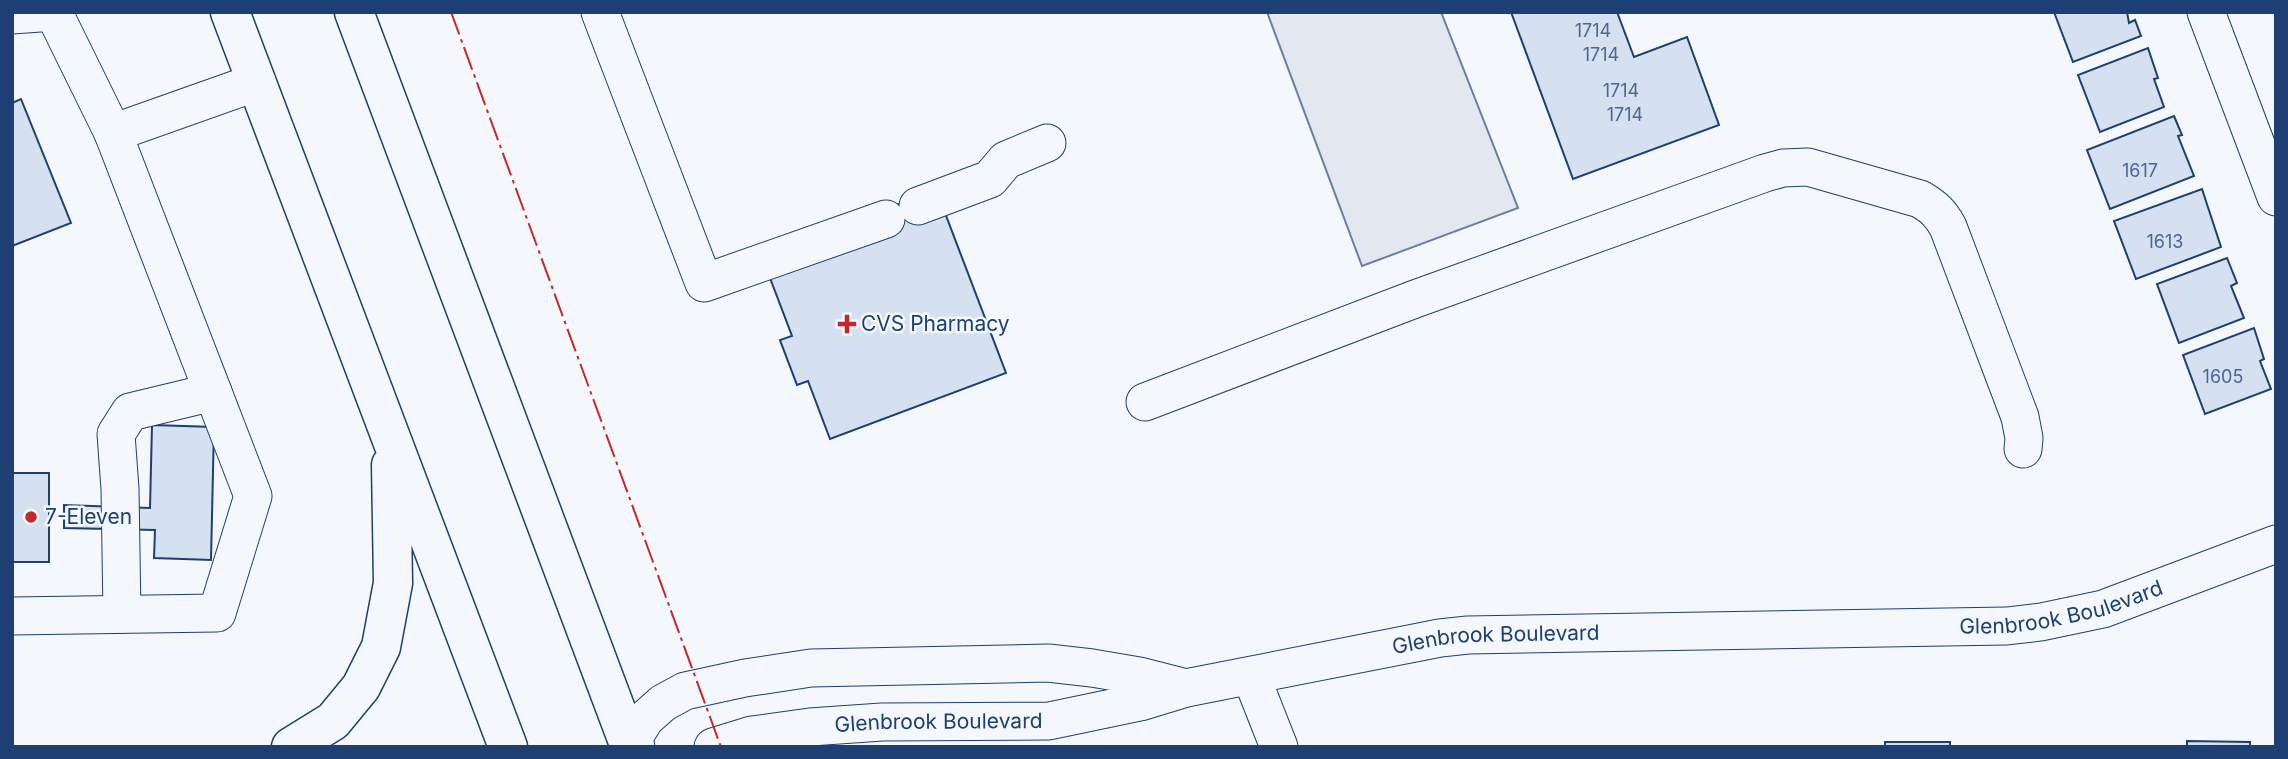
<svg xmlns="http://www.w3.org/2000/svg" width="2288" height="759" font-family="Inter,sans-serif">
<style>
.parking{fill:#e3e8f0;stroke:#687fa3;stroke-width:2}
.building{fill:#d5e0f0;stroke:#1d3f73;stroke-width:2}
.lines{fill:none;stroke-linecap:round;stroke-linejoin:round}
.minor-casing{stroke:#1d3f73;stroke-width:39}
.highway-casing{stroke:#1d3f73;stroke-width:41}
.minor{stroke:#f4f7fb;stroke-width:37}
.highway{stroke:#f4f7fb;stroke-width:38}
.power{stroke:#c62828;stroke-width:2;stroke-dasharray:24 5 3.5 5;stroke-linecap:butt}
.poi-dot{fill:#c62828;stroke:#f4f7fb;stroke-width:2.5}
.labels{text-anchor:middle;stroke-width:5;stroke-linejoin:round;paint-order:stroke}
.number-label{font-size:18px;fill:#4b6792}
.poi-label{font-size:21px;fill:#1d3f73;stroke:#f4f7fb;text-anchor:start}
.street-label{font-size:21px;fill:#1d3f73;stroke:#f4f7fb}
</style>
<rect width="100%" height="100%" fill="#f4f7fb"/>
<path class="parking" d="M1267 12H1441L1518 208 1362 266Z"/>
<path class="building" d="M1511 12H1617L1634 57 1687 37 1719 125 1573 179Z
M2054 12H2127L2129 23 2135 20 2141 36 2073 62Z
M2148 48 2158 78 2154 79 2164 107 2100 132 2078 75Z
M21 99 71 223 12 246V103Z
M2174 116 2182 135 2178 136 2194 176 2110 209 2087 150Z
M2202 189 2221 247 2136 279 2114 221Z
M915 198 945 213 1006 373 830 439 808 381 797 385 780 340 792 336 770 278 883 210Z
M2227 258 2237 283 2231 286 2244 318 2179 343 2157 284Z
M2254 328 2264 359 2260 361 2271 389 2205 414 2183 355Z
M152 425 214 427 211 560 154 558 155 530 64 528V505L150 508Z
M12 473H49V562H12Z
M2187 741 2250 742V747H2187Z
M1885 742H1950V747H1885Z"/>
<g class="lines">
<defs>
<g id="minor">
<path d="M600 12 704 283 886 219"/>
<path d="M2206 12 2276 197"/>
<path d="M54 13 113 133"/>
<path d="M12 15 54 12"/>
<path d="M918 206 990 179 1006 160 1047 143"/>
<path d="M1145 402 1415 299 1765 173 1783 168 1808 167 1920 199C1934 207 1941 214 1948 227L2020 417 2024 438 2023 449"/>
<path d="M122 614 120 489 116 434 130 412 213 392"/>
<path d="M12 616 217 613 253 496 113 133 257 82"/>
<path d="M1251 676 1279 747"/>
<path d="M636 747 629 745 645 719 663 703 685 691 745 678 811 668 1048 663 1092 668 1139 676 1186 688"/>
<path id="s1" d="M713 747 752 735 810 727 882 722 1049 721 1140 702 1186 688 1440 638 1468 635 2007 626 2041 622 2103 609 2276 544"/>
</g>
<path id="highway" d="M230 12 508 747
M354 12 630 747
M291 747 333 721 361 687 381 647 393 583 391 465"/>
</defs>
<use href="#minor" class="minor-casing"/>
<use href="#highway" class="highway-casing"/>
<use href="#minor" class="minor"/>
<use href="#highway" class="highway"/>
<path class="power" d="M451 12 721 747"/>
</g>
<g class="poi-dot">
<path d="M843.5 313.5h7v7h7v7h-7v7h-7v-7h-7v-7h7z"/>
<circle cx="31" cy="517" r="7"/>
</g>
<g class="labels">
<g class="number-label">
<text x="1593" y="37">1714</text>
<text x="1601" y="61">1714</text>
<text x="1621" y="97">1714</text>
<text x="1625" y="121">1714</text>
<text x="2140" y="177">1617</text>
<text x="2165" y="248">1613</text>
<text x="2223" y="383">1605</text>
</g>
<g class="poi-label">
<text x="861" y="331">CVS Pharmacy</text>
<text x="45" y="524">7-Eleven</text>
</g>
<g class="street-label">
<text dy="7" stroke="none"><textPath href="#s1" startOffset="1362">Glenbrook Boulevard</textPath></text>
<text dy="7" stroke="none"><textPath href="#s1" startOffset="794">Glenbrook Boulevard</textPath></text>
<text dy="7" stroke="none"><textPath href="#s1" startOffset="228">Glenbrook Boulevard</textPath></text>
</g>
</g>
<rect width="2288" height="759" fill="none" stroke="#1d3f73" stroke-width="28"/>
</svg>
